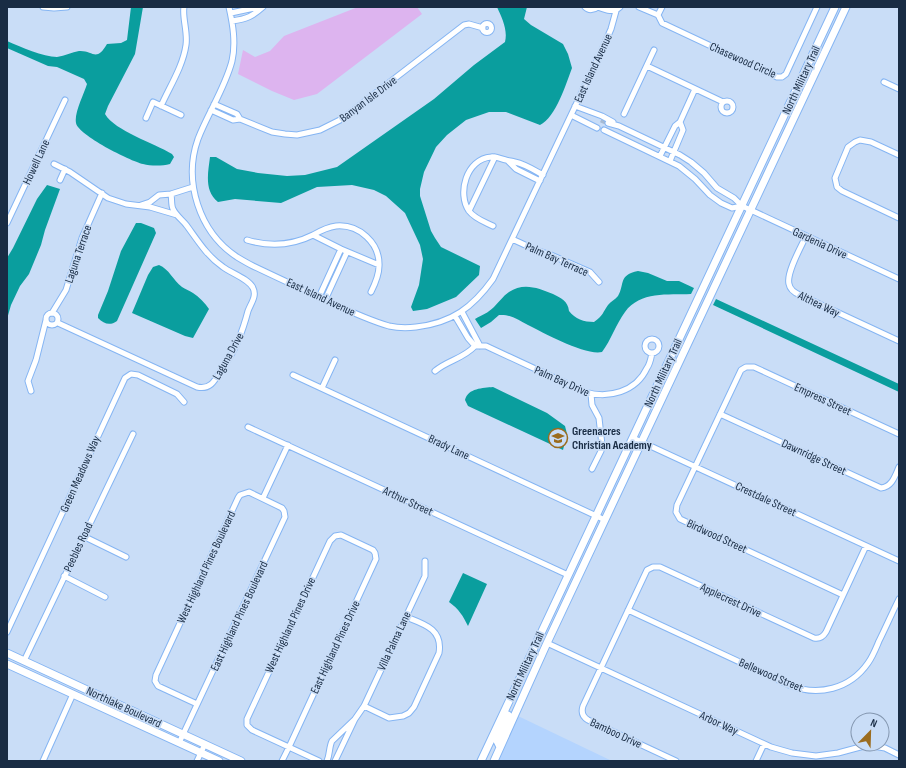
<svg xmlns="http://www.w3.org/2000/svg" width="906" height="768" font-family="'Sofia Sans Condensed',sans-serif">
<style>
.built{fill:#b4d4fe}
.green{fill:#ddb4ef}
.water{fill:#0a9e9e}
.lines{fill:none;stroke-linecap:round;stroke-linejoin:round}
.minor-tunnel{stroke:#a6bad3;stroke-width:5;stroke-dasharray:5 2.5;stroke-linecap:butt}
.minor-casing{stroke:#85b5f3;stroke-width:7}
.secondary-casing{stroke:#85b5f3;stroke-width:9}
.minor{stroke:#fff;stroke-width:5}
.secondary{stroke:#fff;stroke-width:7}
.labels{text-anchor:middle;stroke-width:3.5;stroke-linejoin:round;paint-order:stroke}
.street-label{font-size:12px;fill:#192c44;stroke:#c9ddf7}
.poi-label{font-size:12px;font-weight:bold;fill:#192c44;stroke:#c9ddf7;text-anchor:start}
</style>
<rect width="100%" height="100%" fill="#c9ddf7"/>
<path class="built" d="M518 716 612 761H498Z"/>
<path class="green" d="M358 7H417L422 14 317 94 294 100 272 91 238 74 243 50 255 57 270 51 284 36Z"/>
<path class="water" d="M131 7H143L135 54 108 106 105 114C115 131 154 143 172 154L174 157 170 164C162 166 151 166 143 164 130 161 78 135 76 123 74 113 84 94 87 84L84 79 57 67 48 66 7 48V41C21 47 43 57 57 57 65 56 72 52 79 51 93 50 96 63 107 44L121 43 127 40Z
M497 7H527L524 19 531 25 563 44 568 54 572 68C566 84 556 117 540 125L506 112H489L466 120 447 135 436 147 424 172 420 189V196L431 231 435 238 441 247 480 266 479 275 456 297 427 309 413 311 411 307 419 285 423 259 420 245 405 213 386 196 374 190 352 185 317 187 281 203 235 199 218 202C204 191 208 173 210 157H216L237 169 258 173 287 176 305 175 337 167 434 99 474 65 505 42C508 30 502 18 497 7Z
M47 185 60 189 45 230 41 245 29 274 20 286 11 305 7 319V258L13 248 37 199Z
M136 223H141L154 228 156 233 117 321C110 326 104 324 98 318V315L108 291 121 251Z
M159 265C169 269 173 280 182 287 185 289 190 291 193 293 199 297 205 303 209 309L193 338 185 336 132 313 148 275 153 267Z
M638 271 648 273 667 281H679L694 288 691 294C668 295 640 291 625 312 616 324 611 340 602 352 586 356 544 333 528 325 518 320 511 314 499 315L491 322 481 328 475 319C482 315 488 313 494 307 499 302 503 296 509 292 523 282 539 288 553 294 561 298 568 301 569 311 575 319 584 322 594 322 603 316 603 312 608 305 611 301 615 300 618 296 625 284 618 275 638 271Z
M716 299 899 384V392L713 305Z
M493 387 547 413 565 426 567 434 563 450 468 406 465 400C468 388 483 388 493 387Z
M463 573 487 584 468 626C463 616 459 609 449 602Z"/>
<g class="lines">
<path class="minor-tunnel" d="M601 120 608 123"/>
<defs>
<path id="minor" d="M43 7 54 8 67 7
M229 7C233 25 236 43 232 61 225 88 208 113 198 139 183 181 199 232 237 257 242 260 247 263 253 266 278 278 304 290 330 302 349 311 368 320 389 326 398 328 408 328 416 327 452 323 473 307 493 279L601 52 611 29 616 11
M585 7C589 11 594 10 598 7
M598 7C606 10 613 13 620 7
M639 7 658 15
M662 7 658 15 662 23 777 77H782L786 74 817 7
M231 13 259 7
M232 21C247 19 253 16 263 7
M482.5 28a4.5 4.5 0 1 1 9 0a4.5 4.5 0 1 1-9 0Z
M647 66 723 102
M884 82 899 89
M721 107a6 6 0 1 1 12 0a6 6 0 1 1-12 0Z
M214 104 237 114 240 119
M161 106C170 86 183 66 186 45 188 32 182 17 184 7
M575 106 602 116 613 122
M211 110 233 120 240 119 272 132 285 134 297 135 320 130 342 119 464 25 469 24 483 28
M624 114 654 50
M571 115 597 128
M146 118 153 102 181 115
M608 123 619 126 680 155 691 162 704 173 717 188 734 198 742 206 899 279
M604 130 679 166 695 179 710 195 721 203 732 208 742 206
M899 155 871 142 860 140 855 142 848 147 835 178 837 187 842 191 899 218
M660 156 675 126 680 122 695 89
M508 161 516 169 540 181
M670 161 683 130 680 122
M54 164 70 172 108 198 126 204 150 207 177 215
M60 180 65 169
M141 205 150 202 159 195 171 194 193 187
M469 211 495 157
M7 223 65 100
M493 226C485 222 475 219 469 211 457 194 466 159 491 157 496 156 501 159 506 160 509 161 512 161 515 162 525 164 534 170 543 175
M313 235C320 231 327 227 336 226 359 224 380 243 379 266 379 275 375 284 371 292
M806 236C801 247 786 273 789 284 790 290 795 293 800 295L899 341
M512 239 536 250 551 255 590 272 599 282
M247 240C270 247 291 246 313 235L341 249 379 265
M319 297 341 249
M325 300 347 252
M462 312 480 346
M46 319a6 6 0 1 1 12 0a6 6 0 1 1-12 0Z
M52 313 66 290 82 238 102 193
M455 316 468 338 475 346
M58 323 197 387C214 391 217 374 225 364 237 348 243 330 248 311 251 303 257 296 253 288 249 279 231 273 223 267 207 256 198 241 187 226 183 220 176 216 173 209 171 205 172 199 171 194
M645 346a7 7 0 1 1 14 0a7 7 0 1 1-14 0Z
M475 346H486L585 392C608 399 636 392 647 368 650 364 651 358 652 353
M435 371C448 360 463 359 475 346
M293 375 605 520
M322 388 335 360
M31 391 28 381 36 360 46 320
M591 394 592 405 599 418 602 445 601 451 592 469
M720 414 881 488C892 487 895 476 899 467
M248 427 568 575
M633 438 899 561
M263 498 288 445
M83 536 126 557
M64 576 105 597
M843 595 680 519 676 512 677 505 741 370 746 367H754L899 434
M628 610 789 685C818 697 850 689 868 663 873 656 876 648 879 641 886 627 892 613 899 599
M7 632 125 378 131 374 138 375 177 394 184 402
M547 643 771 747 792 753 816 756 838 753 864 746H873L885 748 899 755
M24 661 133 434
M364 706 389 718 403 716 409 713 414 707 439 653C443 629 424 624 406 617
M179 743 285 517 284 511 282 508 249 492 240 495 238 498 156 675 155 681 158 686 197 704
M43 761 73 694
M197 761 205 744
M282 761 289 747 376 559 375 553 373 550 341 535 335 536 330 541 247 719V725L252 730 319 761
M327 761C330 754 329 747 332 741L354 720
M335 761 355 719 364 706 425 576V561
M676 761 588 720C583 717 581 712 583 706L647 570 653 567H660L814 638C819 639 823 637 826 632L866 546
M756 761 764 744"/>
<path id="secondary" d="M7 653 241 761
M7 664 219 761
M500 747 497 741 508 715
M481 761 835 7
M494 761 547 643 846 7"/>
</defs>
<use href="#minor" class="minor-casing"/>
<use href="#secondary" class="secondary-casing"/>
<use href="#minor" class="minor"/>
<use href="#secondary" class="secondary"/>
</g>
<defs>
<symbol id="school-ring" viewBox="-11 -11 22 22"><circle r="9.5" fill="#c9ddf7" stroke="#9b6c1e" stroke-width="1.5"/><path d="M0-5L7-2L0 1L-7-2ZM-4 1L0 2.5L4 1V4Q0 6-4 4Z" fill="#9b6c1e"/></symbol>
</defs>
<g fill-rule="evenodd">
<use href="#school-ring" x="547" y="427" width="22" height="22"/>
</g>
<g class="labels">
<g class="street-label">
<text transform="translate(743 60) rotate(24)" y="4">Chasewood Circle</text>
<text transform="translate(593 68) rotate(-65)" y="4">East Island Avenue</text>
<text transform="translate(801 80) rotate(-65)" y="4">North Military Trail</text>
<text transform="translate(368 99) rotate(-37)" y="4">Banyan Isle Drive</text>
<text transform="translate(36 162) rotate(-65)" y="4">Howell Lane</text>
<text transform="translate(820 243) rotate(25)" y="4">Gardenia Drive</text>
<text transform="translate(78 254) rotate(-71)" y="4">Laguna Terrace</text>
<text transform="translate(557 259) rotate(24)" y="4">Palm Bay Terrace</text>
<text transform="translate(321 297) rotate(25)" y="4">East Island Avenue</text>
<text transform="translate(819 304) rotate(26)" y="4">Althea Way</text>
<text transform="translate(228 356) rotate(-61)" y="4">Laguna Drive</text>
<text transform="translate(663 373) rotate(-65)" y="4">North Military Trail</text>
<text transform="translate(562 381) rotate(24)" y="4">Palm Bay Drive</text>
<text transform="translate(823 399) rotate(25)" y="4">Empress Street</text>
<text transform="translate(449 447) rotate(25)" y="4">Brady Lane</text>
<text transform="translate(814 457) rotate(25)" y="4">Dawnridge Street</text>
<text transform="translate(80 474) rotate(-66)" y="4">Green Meadows Way</text>
<text transform="translate(766 499) rotate(25)" y="4">Crestdale Street</text>
<text transform="translate(408 501) rotate(25)" y="4">Arthur Street</text>
<text transform="translate(717 536) rotate(25)" y="4">Birdwood Street</text>
<text transform="translate(78 547) rotate(-65)" y="4">Peebles Road</text>
<text transform="translate(206 567) rotate(-65)" y="4">West Highland Pines Boulevard</text>
<text transform="translate(731 600) rotate(25)" y="4">Applecrest Drive</text>
<text transform="translate(239 616) rotate(-65)" y="4">East Highland Pines Boulevard</text>
<text transform="translate(290 625) rotate(-65)" y="4">West Highland Pines Drive</text>
<text transform="translate(394 641) rotate(-65)" y="4">Villa Palma Lane</text>
<text transform="translate(335 647) rotate(-65)" y="4">East Highland Pines Drive</text>
<text transform="translate(525 666) rotate(-65)" y="4">North Military Trail</text>
<text transform="translate(771 675) rotate(23)" y="4">Bellewood Street</text>
<text transform="translate(124 707) rotate(25)" y="4">Northlake Boulevard</text>
<text transform="translate(719 723) rotate(25)" y="4">Arbor Way</text>
<text transform="translate(616 733) rotate(25)" y="4">Bamboo Drive</text>
</g>
<g class="poi-label">
<text x="572" y="435">Greenacres<tspan x="572" dy="14">Christian Academy</tspan></text>
</g>
</g>
<rect width="906" height="768" fill="none" stroke="#192c44" stroke-width="16"/>
<g transform="translate(870 732) rotate(23)"><circle r="19" fill="#c9ddf7" stroke="#8396af"/>
<path d="M0-3L7 15L0 10L-7 15Z" fill="#9b6c1e"/>
<text y="-6" font-size="11" font-weight="bold" text-anchor="middle" fill="#192c44">N</text>
</g>
</svg>
